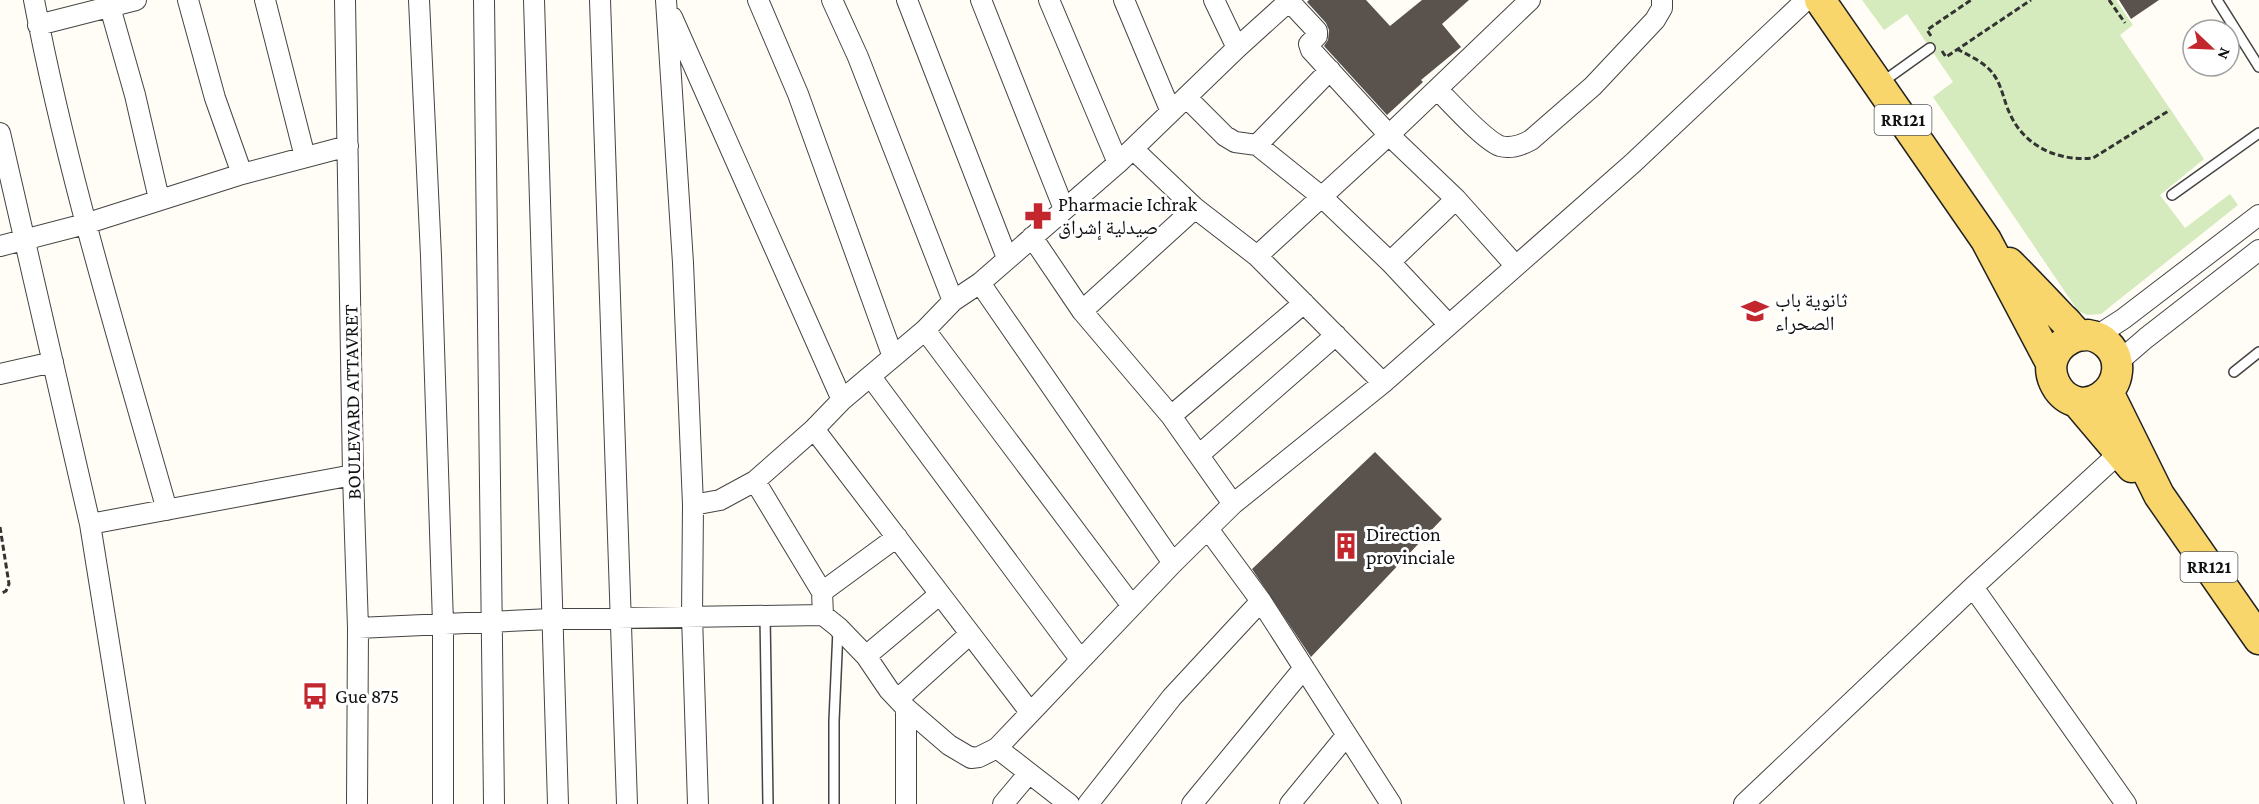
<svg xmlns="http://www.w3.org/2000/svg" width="2259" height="804" font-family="'Crimson Pro','Noto Naskh Arabic',serif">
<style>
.green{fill:#d5ebbd}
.building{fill:#5a524d}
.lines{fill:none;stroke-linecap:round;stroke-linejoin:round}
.lane-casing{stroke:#444;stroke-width:12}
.street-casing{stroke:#444;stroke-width:22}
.primary-casing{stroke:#222;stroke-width:33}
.path{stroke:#333;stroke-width:3;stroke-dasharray:6 3;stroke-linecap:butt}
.lane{stroke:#fff;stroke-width:9}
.street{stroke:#fff;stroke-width:20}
.primary{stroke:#f9d66b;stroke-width:30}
.labels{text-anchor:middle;stroke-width:6;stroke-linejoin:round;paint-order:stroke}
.shield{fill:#fff;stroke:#585858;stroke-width:1.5}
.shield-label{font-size:18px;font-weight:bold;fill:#111}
.poi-label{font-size:20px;fill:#111;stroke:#fff;text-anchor:start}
.street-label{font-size:20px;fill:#111;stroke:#fff}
</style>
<rect width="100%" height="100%" fill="#fffdf5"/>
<path class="green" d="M1862 0H2116L2133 25 2120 35 2204 159 2160 195 2185 228 2230 194 2238 205 2101 314 2087 315 2078 311 1933 97 1953 82 1907 14 1884 30Z"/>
<path class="building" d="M1309 0H1366L1390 26 1422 0H1469L1442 24 1461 47 1421 80 1423 82 1387 115 1324 46 1328 40 1329 30 1326 23 1307 2Z
M2119 0H2159L2131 19Z
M1375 452 1442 519 1311 657 1252 569Z"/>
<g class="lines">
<defs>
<path id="lane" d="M2217 0 2259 67
M1881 83 1930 48
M2172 195 2259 133
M2234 372 2259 352
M765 615 768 804
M834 804V721L838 630"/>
<path id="street" d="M34 0C67 173 119 341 167 510
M108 0 135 95 159 199
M188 0 215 98 242 174
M265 0 305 157
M345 0 353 475 358 628 357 804
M419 0 431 256 443 623V804
M484 0 494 804
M534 0 558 804
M600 0 627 804
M666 0 683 263 693 505 692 616 698 804
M758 0 798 94 893 357
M832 0 858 57 953 301
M907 0 1007 258
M981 0 1064 209
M1049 0 1118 163
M1124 0 1171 112
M1214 0 1237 48
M1288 0 1317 31V36L1309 44 1311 50 1389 135 1456 199 1515 265
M672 17 842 400
M38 25 136 0
M1437 89C1451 103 1484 140 1500 146 1511 149 1522 145 1531 140L1593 86 1655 20 1662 8V0
M1186 97 1225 136 1235 142 1257 145 1322 197 1390 262 1449 325
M0 133 90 524 135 804
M1257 145 1330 70
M1133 149 1195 208 1257 256 1383 383
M1032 237 1082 311 1171 416 1233 504
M0 246 85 224 242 174 348 146
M1257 256 1389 135 1530 0
M1390 262 1456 199
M980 283 1173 563
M1082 311 1195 208
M925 330 1132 606
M2095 337 2123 319 2259 215
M2117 363 2146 338 2259 250
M0 374 53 362
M871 377 1080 659
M1171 416 1304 303
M814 429 1030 712
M1200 454 1336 335
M755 481 822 592 823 615
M693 505 720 500 755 481 814 429 842 400 925 330 953 301 980 283 1118 163 1237 48 1289 1
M90 524 353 475
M1208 529 1261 601 1391 804
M1973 587 2126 804
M822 592 897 537
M358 628 551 619 823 615 838 627 866 656 889 690 906 708 949 745 971 758 979 757 997 748 1173 563 1233 504 1383 383 1449 325 1633 163 1806 0
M866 656 940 594
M898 699 970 634
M997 748 1069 804
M906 804V708
M1003 804 1029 773
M1088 804 1172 697 1261 601
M1192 804 1304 668
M1290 804 1346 736
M1744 804 1973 587 2128 445"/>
<path id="primary" d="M1820 0 1986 240 2051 363
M2009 263C2027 281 2045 300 2063 319 2068 323 2074 332 2079 335 2082 336 2085 335 2088 335 2096 336 2103 340 2108 345 2115 352 2118 362 2117 371 2116 382 2110 391 2101 397 2062 423 2023 353 2080 335
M2108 392 2159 495 2259 639
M2077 402 2132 467"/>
</defs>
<use href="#lane" class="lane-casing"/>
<use href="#street" class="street-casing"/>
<use href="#primary" class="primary-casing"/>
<path class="path" d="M2109 0 2125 23
M1931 36 1927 30 1971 0
M1957 49C1970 56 1986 63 1994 75 2002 86 2004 102 2010 114 2024 146 2059 162 2093 158L2170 110
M1942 51 1946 57 2031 0
M0 527 9 584 6 591 0 594"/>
<use href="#lane" class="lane"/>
<use href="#street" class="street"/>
<use href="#primary" class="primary"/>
</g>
<defs>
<symbol id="pharmacy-bare" viewBox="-9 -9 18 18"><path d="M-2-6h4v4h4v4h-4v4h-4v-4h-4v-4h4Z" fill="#c4262e" stroke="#fff" stroke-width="2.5" paint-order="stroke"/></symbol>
<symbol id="school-bare" viewBox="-9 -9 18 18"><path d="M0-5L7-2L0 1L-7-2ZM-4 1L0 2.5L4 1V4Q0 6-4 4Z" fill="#c4262e" stroke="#fff" stroke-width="2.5" paint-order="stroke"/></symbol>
<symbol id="building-bare" viewBox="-9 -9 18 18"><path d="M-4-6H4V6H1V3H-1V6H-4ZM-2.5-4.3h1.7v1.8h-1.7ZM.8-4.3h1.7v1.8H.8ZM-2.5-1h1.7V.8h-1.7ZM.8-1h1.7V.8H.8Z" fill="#c4262e" stroke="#fff" stroke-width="2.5" paint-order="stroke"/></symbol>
<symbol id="bus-bare" viewBox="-9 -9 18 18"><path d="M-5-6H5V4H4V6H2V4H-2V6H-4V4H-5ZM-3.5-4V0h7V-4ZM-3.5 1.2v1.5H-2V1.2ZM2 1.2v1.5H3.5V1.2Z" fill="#c4262e" stroke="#fff" stroke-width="2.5" paint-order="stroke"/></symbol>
</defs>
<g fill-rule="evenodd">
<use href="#pharmacy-bare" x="1019" y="197" width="38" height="38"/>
<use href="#school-bare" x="1736" y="292" width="38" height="38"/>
<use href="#building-bare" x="1327" y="527" width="38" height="38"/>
<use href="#bus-bare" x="296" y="677" width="38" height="38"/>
</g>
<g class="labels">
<g class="shield">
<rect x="1874.5" y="105" width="57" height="30" rx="4.5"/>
<rect x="2180.5" y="552" width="57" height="30" rx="4.5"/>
</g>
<g class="shield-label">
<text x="1903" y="126">RR121</text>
<text x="2209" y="573">RR121</text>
</g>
<g class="poi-label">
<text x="1058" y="211">Pharmacie Ichrak<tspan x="1058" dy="23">صيدلية إشراق</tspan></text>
<text x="1775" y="307">ثانوية باب<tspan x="1775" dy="23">الصحراء</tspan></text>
<text x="1366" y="541">Direction<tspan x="1366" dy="23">provinciale</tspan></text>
<text x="335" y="703">Gue 875</text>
</g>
<g class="street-label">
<text transform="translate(352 402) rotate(-91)" y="7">BOULEVARD ATTAVRET</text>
</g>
</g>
<g transform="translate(2211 48) rotate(113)"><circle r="28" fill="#ffffff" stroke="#a0a0a0" stroke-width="1.5"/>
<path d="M0-4.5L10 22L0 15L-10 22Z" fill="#c4262e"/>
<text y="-9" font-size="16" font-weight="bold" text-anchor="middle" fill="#111111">N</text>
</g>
</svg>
